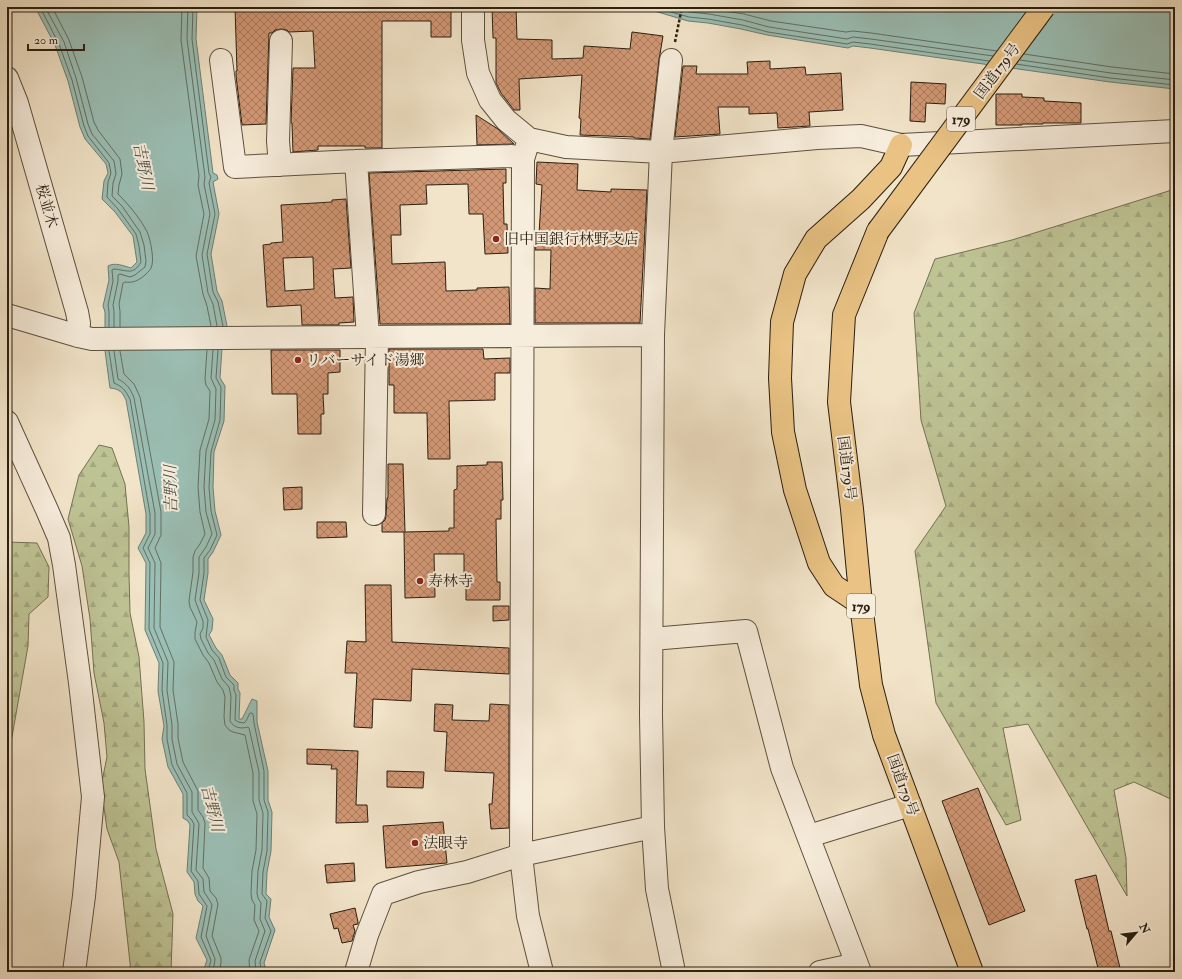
<svg xmlns="http://www.w3.org/2000/svg" width="1182" height="979" font-family="'IM FELL Double Pica','Noto Serif JP',serif">
<style>
.forest{fill:url(#forest-firs);stroke:#747152}
.water{fill:#9bbfb5;stroke:#6e7f73}
.lines{fill:none;stroke-linecap:round;stroke-linejoin:round}
.shore{stroke:#626f62;stroke-width:1}
.building{fill:url(#building-cross-hatch);stroke:#2a1f10;fill-rule:evenodd}
.minor-casing{stroke:#5c503e;stroke-width:24}
.highway-casing{stroke:#2a1f10;stroke-width:24}
.path{stroke:#2a1f10;stroke-width:2.5;stroke-dasharray:3 2;stroke-linecap:butt}
.minor{stroke:#f7eddc;stroke-width:22}
.highway{stroke:#e9c284;stroke-width:22}
.highway-bridge-casing{stroke:#2a1f10;stroke-width:24;stroke-linecap:butt}
.highway-bridge{stroke:#e9c284;stroke-width:22}
.poi-dot{fill:#8f2418;stroke:#f7eddc;stroke-width:1.5}
.labels{text-anchor:middle;stroke-width:4;stroke-linejoin:round;paint-order:stroke}
.shield{fill:#f7eddc;stroke:#685d4d;stroke-width:1}
.shield-label{font-size:14px;font-weight:bold;fill:#2a1f10}
.street-label{font-size:15px;fill:#2a1f10;stroke:#f7eddc}
.poi-label{font-size:15px;fill:#2a1f10;stroke:#f7eddc;text-anchor:start}
.water-label{font-size:16px;font-style:italic;fill:#4c4f42;stroke:#f7eddc}
</style>
<defs>
<pattern id="forest-firs" width="22" height="20" patternUnits="userSpaceOnUse"><rect width="22" height="20" fill="#bec394"/><path d="M5 1l3.5 6h-7zM16 11l3.5 6h-7z" fill="#a3a77f"/></pattern>
<pattern id="building-cross-hatch" width="8" height="8" patternUnits="userSpaceOnUse"><rect width="8" height="8" fill="#d29875"/><path d="M0 0l8 8M0 8l8-8" fill="none" stroke="#ab7b5f"/></pattern>
</defs>
<rect width="100%" height="100%" fill="#f2e4c9"/>
<filter id="stains"><feTurbulence type="fractalNoise" baseFrequency=".005" numOctaves="4"/><feColorMatrix values="0 0 0 0 .2 0 0 0 0 .09 0 0 0 0 .02 0 0 0 .5 -.17"/></filter>
<radialGradient id="worn" r=".72"><stop offset=".6" stop-color="#630" stop-opacity="0"/><stop offset="1" stop-color="#630" stop-opacity=".3"/></radialGradient>
<path class="forest" d="M1175 189V801L1134 782 1114 790 1126 858 1127 896 1108 863 1028 724 1003 728 1021 820 1006 825 936 703 915 551 946 506 921 420 914 313 935 259 1012 240Z
M99 445 112 448 125 484 129 527V574L130 613 139 657 144 722 145 769 156 849 173 914 171 972H131L119 862 107 829 101 786 107 757 104 723 94 673 90 619 82 566 68 519 79 475Z
M7 542 37 543 49 567 48 597 29 614 28 646 7 765Z"/>
<path class="water" d="M35 7H197L196 39 213 173 217 175 218 179 213 182 219 214 211 254 217 291 222 301 227 326 222 348 220 378 225 386 224 421 214 452 213 487 215 511 221 535 213 552 208 559V573L204 600 213 619 212 630 209 635 216 648 222 655 230 675 238 683V689L240 693 239 719H242L252 699 257 701V722L268 771V800L272 812 271 851 267 872 266 894 271 899 269 917 275 930 264 963 266 970 265 972H203L207 960 196 938 203 906 198 901 195 894 194 882 187 872 190 825 188 821 183 818V794L168 767 162 739 164 726 158 691 159 663 145 630 146 563 138 548 146 533V514L126 400C122 392 120 389 110 388L105 351V312L103 306 109 280 108 266C115 262 124 266 131 268L137 262 133 236 115 212 102 199 104 181 108 173 106 164 85 139 80 127 68 81 55 45Z
M641 7H1175V89L1110 82 870 48 853 46 848 48 767 35 741 29 708 23 688 21Z"/>
<g class="lines">
<path class="shore" d="M40 7 59 44 72 80 84 126 88 136 109 163 111 173 108 182 107 197 118 209 136 234 139 246 141 262C133 276 127 270 114 269L112 270 113 281 108 305 109 311V327
M45 7 64 42 76 78 88 124 92 134 114 161 116 174 113 183 112 196 122 206 140 232 144 245 146 261 145 267 135 275 130 277 120 274 118 275V281L113 305 114 311V327
M52 7 69 40 82 77 94 122 98 130 120 159 122 174 119 185 118 194C128 204 138 216 145 228 150 235 154 257 152 265 151 270 148 272 145 275 138 281 133 283 125 282L123 283 119 304 120 311V327
M182 7 181 40 199 176 198 185 204 214 196 256 203 294 207 306 211 326
M188 7 187 39 205 177 204 184 210 214 202 255 208 293 213 304 217 326
M193 7 192 39 209 173 211 177 209 183 215 214 207 254 213 292 218 302 223 326
M653 7 689 17 708 19 742 25 768 32 847 44 853 42 870 44 989 61
M671 7 690 12 709 14 743 20 769 27 847 39 853 37 871 39 993 56
M699 7 744 14 771 21 846 32 853 31 871 33 997 51
M1024 54 1112 67 1175 74
M1020 60 1111 73 1175 80
M1016 64 1110 78 1175 85
M207 350 205 379 206 385 210 391 209 419 200 450 198 487 200 512 205 534 200 544 195 551 193 557V572L189 601 190 607 197 622 195 632V639L203 655 209 663 217 682 223 690 225 697 224 717 225 725 229 730 233 732 245 735 253 773V801L257 814 256 850 252 871 251 894 252 900 255 905 254 920 259 931 249 960 250 972
M213 350 211 378 216 389 215 420 206 451 204 487 206 512 212 534 206 547 199 557V573L195 600 203 621V628L200 634 201 639 208 653 214 660 222 679 229 687 231 696 230 721C234 728 241 729 248 727L249 728 259 772V800L263 813 262 850 258 871 257 893 258 898 261 903 260 919 265 931 255 961 256 972
M218 350 216 378 221 387 220 420 211 452 209 487 211 511 217 535 210 550 204 558V573L200 600 208 620 206 637 212 650 219 658 226 677 234 685V690L236 695 235 720 238 722 244 723 246 721 250 713H252L253 714 254 723 264 771V800L268 812 267 851 263 872 262 894 267 901 265 918 271 931 260 962 261 972
M109 351 114 383C123 387 125 390 130 399L150 514V534L143 548 150 563 149 629 163 663 162 690 167 725V739L172 765 187 793V815L191 819 194 824 191 871 198 881 199 894 207 906 201 937 211 960 208 972
M114 351 118 379C126 383 131 389 134 398L155 513V534L148 548 155 563 154 628 168 662 167 690 172 725V739L177 764 192 792V812L197 820 199 824 196 870 203 879 204 892 210 901 212 905 206 936 215 959 213 972
M120 351 124 374 134 384 140 397 161 512V535L155 548 161 563 160 627 174 662 173 690 178 724V738L183 762 198 791V810L203 817 205 823 203 868 209 878 210 891 216 898 218 904 212 936 221 958V963L219 972"/>
</g>
<path class="building" d="M235 7H451V37H431V21H382V148H365V146H318V150L293 152 292 123H291L293 68H315L313 31 289 32 287 30 281 29 275 30 272 33H269L266 124 242 125 236 76V71H237Z
M492 7H516L517 39 552 40V59L583 58 584 46 630 49 632 32 663 36 660 54 659 59 650 139 634 138V137L580 135 581 119 579 118 582 75 519 79 520 110H514L501 93 496 83V38H493Z
M770 61V69L805 67 806 75 841 73 843 110 809 112 810 126 778 128 777 113 749 114V107H718L720 134 675 137 683 66H697L696 74H748L747 62Z
M911 82 946 84 945 104 926 103 925 122 910 121Z
M996 94H1022V97L1044 98V101L1081 103V123H1043V124H1022V125H996Z
M476 115 498 129 514 144 477 145Z
M537 162 578 164 577 190 611 192V189L647 190 640 323H535V288L550 289 551 250H535L536 234H539L542 185 536 184Z
M506 169V183H503L504 224H507L508 253 485 254 483 214H469L468 184 426 185 427 204 400 205 401 235H391L392 264 445 262 446 291 477 290V288L509 287 510 324H380L369 173Z
M346 199 351 268 333 269 335 298 353 297 354 322 339 323V325H302L301 305 267 307 263 245 271 244V243L283 242 281 205 332 202V200ZM313 257 314 289 285 291 283 258Z
M389 349H483L484 359 510 358V373H495V400L449 401 450 459H428L427 413H394V385H389Z
M271 350H340V372L328 373V394H323L324 414H321V434H298L297 394H272Z
M487 462H502L503 500H501V519H496L497 582H500V600H466V575H464V554H434L435 597 405 598 404 532H382V523L385 520 386 515 387 498H388V464H403L405 532 449 531V528H454V490L457 489V466L487 465Z
M302 487V509L284 510 283 488Z
M317 522H346L347 537 317 538Z
M365 585H391L392 642 509 648V674L412 669 411 701 373 699 372 728 354 727 357 673H345L347 641 366 642Z
M493 606H509V620L493 621Z
M435 704 453 705 452 720 489 721 490 704 509 705V828L491 829 489 804H492L494 773 445 771 447 732 434 731Z
M307 749 358 751 356 805H367L368 822 336 823 337 769H331L332 765 307 764Z
M387 771 424 772 423 788 387 787Z
M978 788 1025 911 989 925 942 801Z
M443 822 447 863 386 868 383 826Z
M354 863 355 881 327 883 325 865Z
M1096 875 1109 931H1111L1121 972H1099L1088 929H1087L1075 880Z
M355 908 358 922V924L353 925 355 931 352 941 342 943 338 928 334 929 330 914Z"/>
<g class="lines">
<defs>
<path id="minor" d="M473 7V40L478 73 490 100 506 120 529 139 566 147 661 152 817 138 861 136 901 145 1175 131
M221 60 235 167 356 161 512 156 523 159
M671 60 661 152 653 335 651 715 653 827 657 889 674 972
M7 78 17 103 77 312 79 323 78 336
M529 139 523 159 521 855 528 916 542 972
M356 161 368 337
M280 165 278 141 281 41
M7 315 78 336 92 339 653 335
M7 422 47 510 59 538 64 565 80 683 93 797 84 896 74 972
M374 514 377 337
M652 639 746 631 782 768 860 972
M809 836 910 805
M356 972 367 935 383 894 419 882 467 872 521 855 653 827
M820 972 857 964"/>
<path id="highway" d="M878 231 844 315 839 402 852 509 861 604 871 685 884 735 972 972
M861 604 834 586 819 563 795 490 783 432 780 378 782 322 795 274 816 239 861 199 891 167 901 145"/>
</defs>
<use href="#minor" class="minor-casing"/>
<use href="#highway" class="highway-casing"/>
<path class="path" d="M675 42 682 7"/>
<use href="#minor" class="minor"/>
<use href="#highway" class="highway"/>
<defs>
<path id="highway-bridge" d="M878 231 1044 7"/>
</defs>
<use href="#highway-bridge" class="highway-bridge-casing"/>
<use href="#highway-bridge" class="highway-bridge"/>
</g>
<g class="poi-dot">
<circle cx="496" cy="239" r="4"/>
<circle cx="298" cy="360" r="4"/>
<circle cx="420" cy="581" r="4"/>
<circle cx="415" cy="843" r="4"/>
</g>
<g class="labels">
<g class="shield">
<rect x="947" y="107" width="28" height="24" rx="3"/>
<rect x="847" y="594" width="28" height="24" rx="3"/>
</g>
<g class="shield-label">
<text x="961" y="124">179</text>
<text x="861" y="611">179</text>
</g>
<g class="street-label">
<text transform="translate(997 71) rotate(-53)" y="5">国道179号</text>
<text transform="translate(47 206) rotate(74)" y="5">桜並木</text>
<text transform="translate(847 468) rotate(83)" y="5">国道179号</text>
<text transform="translate(903 785) rotate(70)" y="5">国道179号</text>
</g>
<g class="poi-label">
<text x="504" y="244">旧中国銀行林野支店</text>
<text x="306" y="365">リバーサイド湯郷</text>
<text x="428" y="586">寿林寺</text>
<text x="423" y="848">法眼寺</text>
</g>
<g class="water-label">
<text transform="translate(144 166) rotate(79)" y="6">吉野川</text>
<text transform="translate(170 489) rotate(-91)" y="6">吉野川</text>
<text transform="translate(213 808) rotate(76)" y="6">吉野川</text>
</g>
</g>
<rect width="1182" height="979" fill="none" stroke="#f2e4c9" stroke-width="24"/>
<rect x="8" y="8" width="1166" height="963" fill="none" stroke="#2a1f10" stroke-width="2"/>
<rect x="12" y="12" width="1158" height="955" fill="none" stroke="#2a1f10"/>
<g transform="translate(1136 933) rotate(62)" stroke="#f7eddc" stroke-width="3" paint-order="stroke">
<path d="M0-3L7 15L0 10L-7 15Z" fill="#2a1f10"/>
<text y="-6" font-size="11" font-weight="bold" text-anchor="middle" fill="#2a1f10">N</text>
</g>
<path d="M28 44v6h56v-6" fill="none" stroke="#2a1f10" stroke-width="2"/>
<text x="34" y="44" font-size="12" fill="#2a1f10" stroke="#f7eddc" stroke-width="3" paint-order="stroke">20 m</text>
<rect width="100%" height="100%" filter="url(#stains)"/>
<rect width="100%" height="100%" fill="url(#worn)"/>
</svg>
